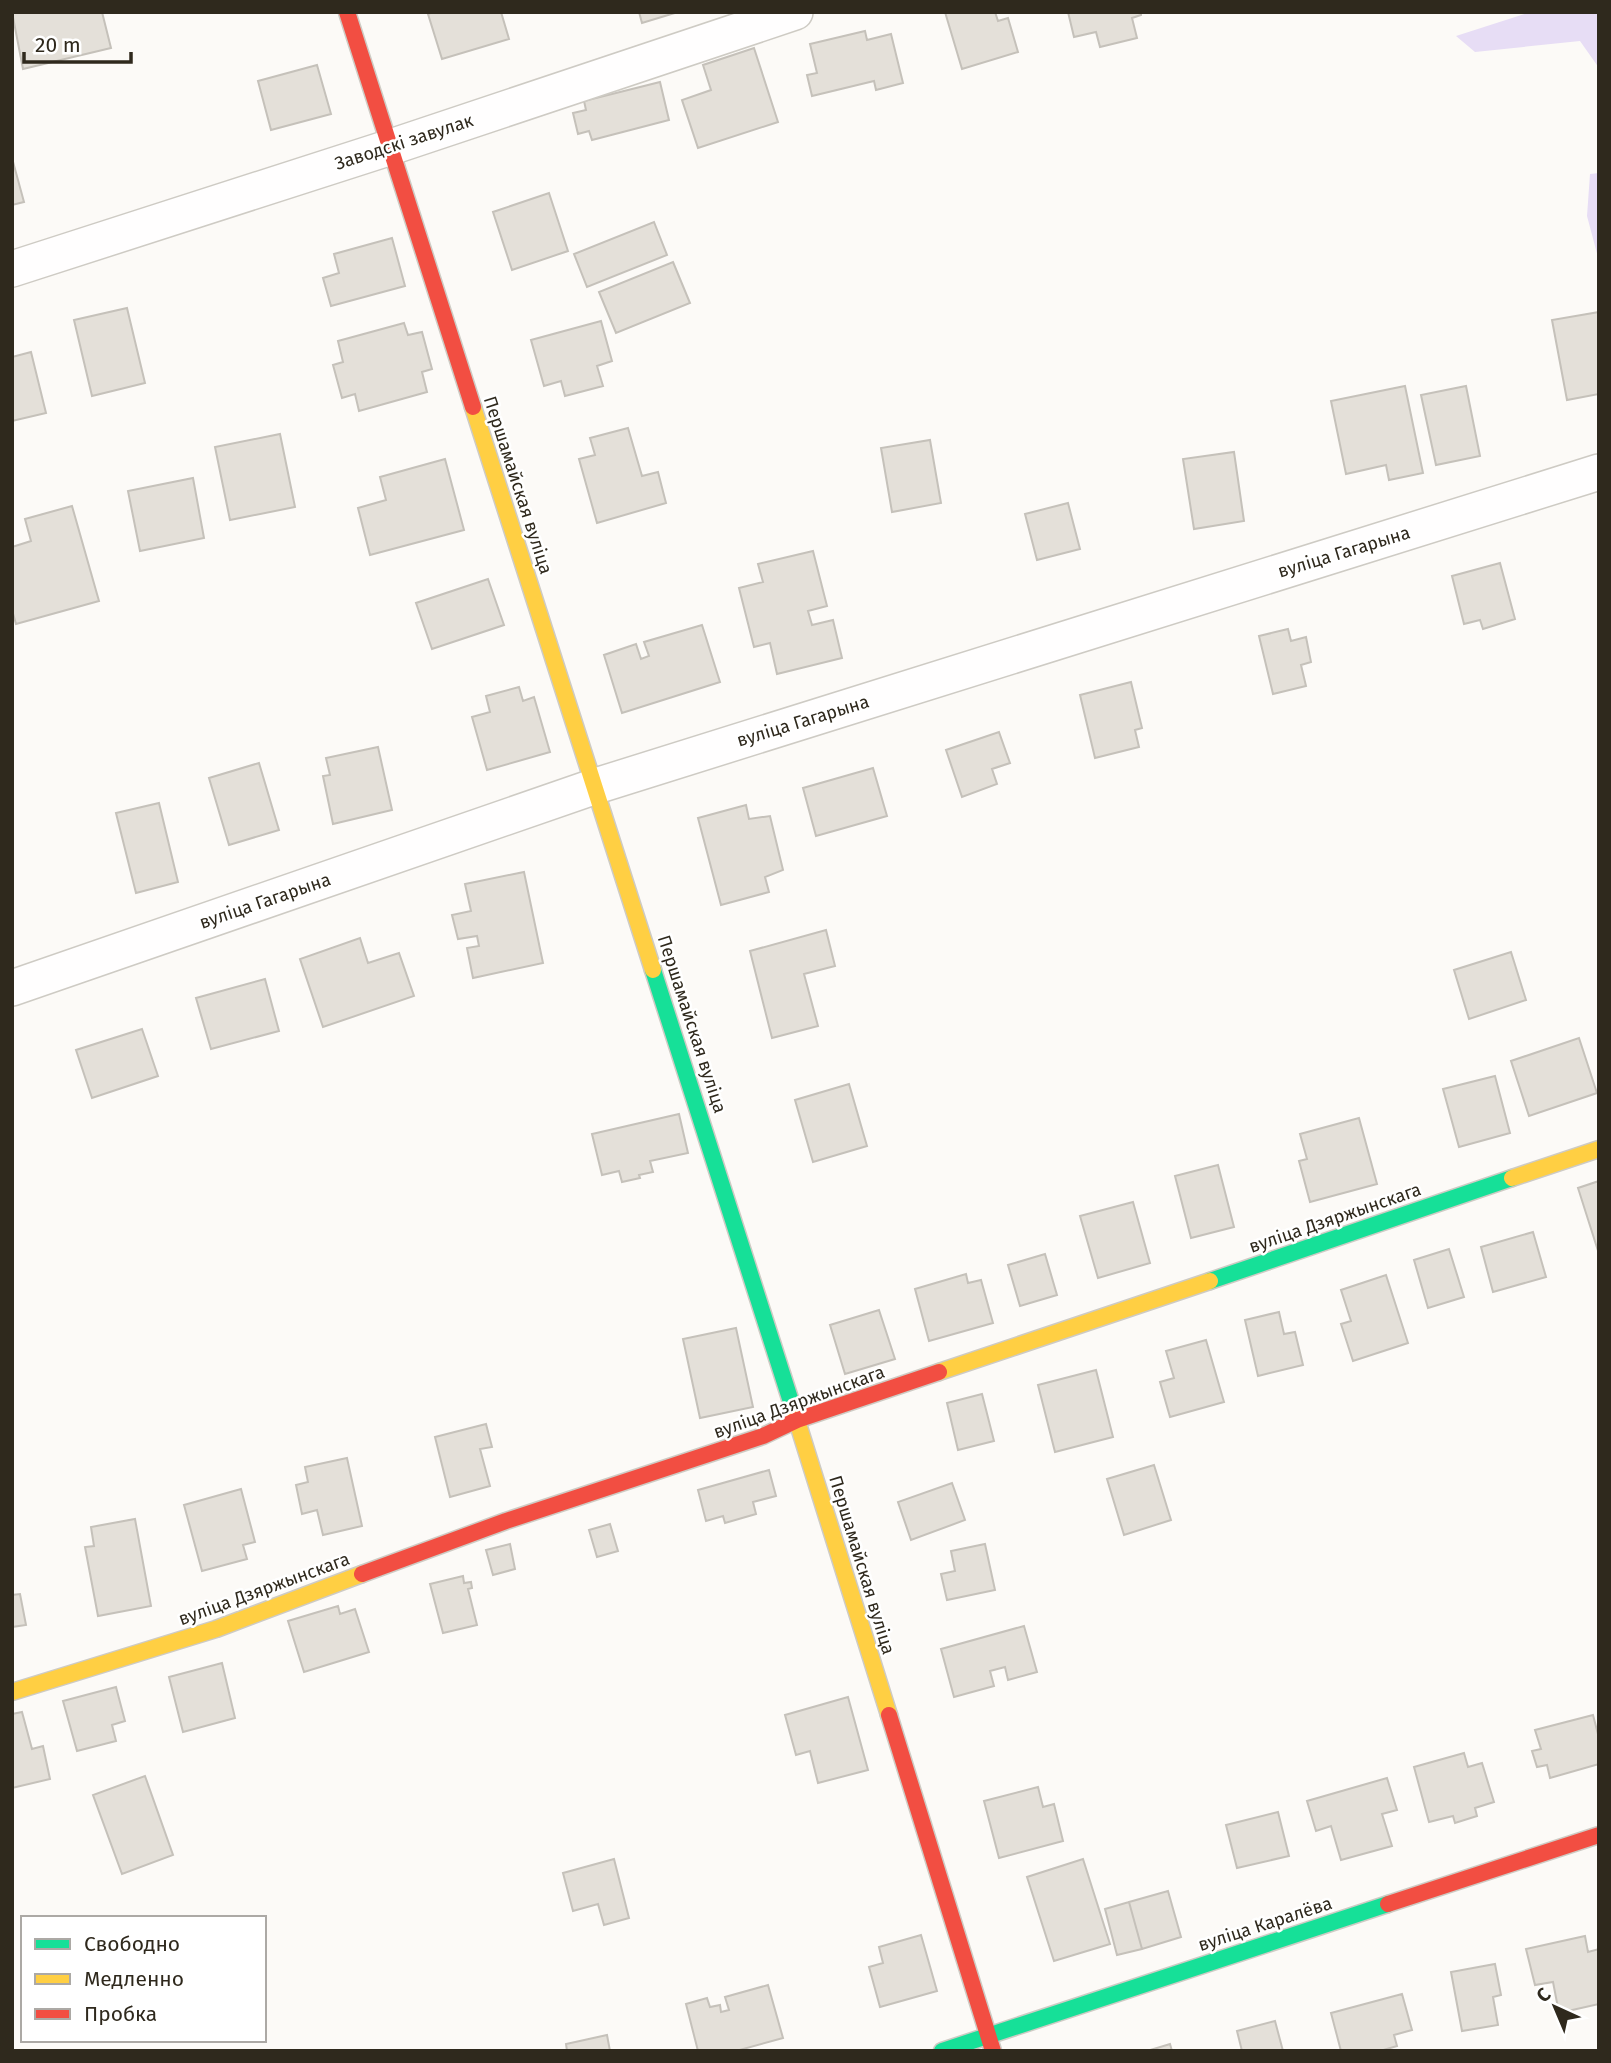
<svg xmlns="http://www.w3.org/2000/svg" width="1611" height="2063" font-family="'Fira Sans',sans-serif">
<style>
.water{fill:#e7ddf5}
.building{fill:#e4e0d9;stroke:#c5c1ba;stroke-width:2}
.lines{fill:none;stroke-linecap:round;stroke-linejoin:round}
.street-casing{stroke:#cecbc4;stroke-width:38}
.fast-casing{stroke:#cecbc4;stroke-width:19}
.slow-casing{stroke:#cecbc4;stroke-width:19}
.jam-casing{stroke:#cecbc4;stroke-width:19}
.street{stroke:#fffefe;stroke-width:35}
.fast{stroke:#16e098;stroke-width:16}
.slow{stroke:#ffcf43;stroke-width:16}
.jam{stroke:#f24e42;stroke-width:16}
.labels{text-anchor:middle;stroke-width:5;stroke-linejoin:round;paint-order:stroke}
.street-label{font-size:18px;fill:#2f291d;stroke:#fff}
</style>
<rect width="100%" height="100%" fill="#fcfaf7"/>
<path class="water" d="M1531 12H1599V68L1580 41 1475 52 1456 36Z
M1599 173V261L1587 216 1590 174Z"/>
<path class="building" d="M12 12H102L111 48 23 69Z
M433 12H501L509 39 442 59 428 14Z
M639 12H678L642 23Z
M945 12H995L998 21 1008 18 1018 52 962 69Z
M1068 12H1141V15L1132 18 1137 38 1100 47 1096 32 1074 37Z
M865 31 867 40 891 34 903 83 876 90 874 81 812 96 807 75 817 73 810 44Z
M754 48 778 122 698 148 682 100 711 90 703 65Z
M317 65 331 114 271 130 258 81Z
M660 82 669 120 592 140 589 131 578 134 573 113 586 110 584 101Z
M12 158 24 202 12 205Z
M549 193 568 251 512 270 493 212Z
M654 222 667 255 587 287 574 254Z
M392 238 405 286 331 306 323 278 339 273 334 254Z
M673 262 690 303 616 333 599 292Z
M127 308 145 383 92 396 74 320Z
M1599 312V394L1567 400 1552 320Z
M601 321 612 361 597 366 603 386 565 396 561 381 544 386 531 340Z
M404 323 408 335 422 332 432 369 422 372 427 392 359 411 355 394 342 398 333 365 343 362 338 341Z
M31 352 46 413 12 421V357Z
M1405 386 1423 473 1389 480 1386 465 1346 474 1331 401Z
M1466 386 1480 456 1436 465 1421 395Z
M628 428 642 476 658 472 666 503 597 523 579 459 595 455 590 438Z
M280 434 295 507 230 520 215 447Z
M930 440 941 503 892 512 881 448Z
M1234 452 1244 521 1194 529 1183 459Z
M445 459 464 530 370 555 358 508 386 500 380 477Z
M193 478 204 538 140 551 128 491Z
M1068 503 1080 549 1037 560 1025 514Z
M72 506 99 601 16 624 12 610V547L31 541 25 519Z
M813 551 827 606 808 611 812 625 833 620 842 658 777 674 770 643 754 647 739 588 763 582 758 564Z
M1500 563 1515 619 1483 629 1480 620 1464 624 1452 576Z
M488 579 504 625 432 649 416 603Z
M702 625 720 682 622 713 604 655 636 644 641 659 649 656 644 642Z
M1288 629 1291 641 1306 637 1311 662 1301 665 1306 686 1273 694 1259 636Z
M1131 682 1142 728 1135 730 1139 747 1095 758 1080 695Z
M519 687 523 701 534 697 550 752 487 770 472 717 490 712 486 696Z
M999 732 1010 763 992 769 997 784 962 797 946 750Z
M378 747 392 810 333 824 323 776 330 775 326 758Z
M259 763 279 830 229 845 209 778Z
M873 768 887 816 816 836 803 788Z
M159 803 178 882 136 893 116 813Z
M746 805 749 819 770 816 783 870 765 877 769 892 721 905 698 818Z
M524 872 543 963 473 978 467 948 479 946 477 936 458 939 452 915 471 911 465 884Z
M826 930 835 966 804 974 818 1026 772 1038 750 951Z
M360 938 368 963 399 953 414 996 323 1027 300 959Z
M1511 952 1526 1000 1469 1019 1454 970Z
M265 979 279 1031 211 1049 196 998Z
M142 1029 158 1076 92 1098 76 1050Z
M1579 1038 1597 1093 1529 1116 1511 1061Z
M1495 1076 1510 1133 1459 1147 1443 1089Z
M849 1084 867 1146 813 1162 795 1100Z
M679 1114 688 1153 650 1161 653 1172 639 1175 640 1178 622 1182 619 1171 602 1175 592 1134Z
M1359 1118 1377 1184 1310 1202 1299 1161 1307 1159 1300 1134Z
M1218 1165 1234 1227 1191 1238 1175 1176Z
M1599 1181V1254L1578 1188Z
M1133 1202 1150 1263 1098 1278 1080 1216Z
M1533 1232 1546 1277 1493 1292 1481 1247Z
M1449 1249 1464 1297 1428 1308 1414 1260Z
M1045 1254 1057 1295 1020 1306 1008 1265Z
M966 1274 968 1283 981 1280 993 1323 929 1341 915 1289Z
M1386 1275 1408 1343 1353 1361 1341 1324 1351 1321 1341 1290Z
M879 1310 895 1359 845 1374 830 1325Z
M1279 1312 1284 1334 1295 1332 1303 1365 1258 1376 1245 1320Z
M736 1328 753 1407 700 1418 683 1339Z
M1206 1340 1224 1402 1170 1417 1160 1382 1174 1378 1166 1351Z
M1096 1370 1113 1437 1055 1452 1038 1385Z
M982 1394 994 1441 958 1450 947 1403Z
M486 1424 492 1447 480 1449 490 1486 450 1497 435 1437Z
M347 1458 362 1526 323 1535 317 1510 302 1514 296 1485 308 1482 305 1467Z
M1154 1465 1171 1520 1124 1535 1107 1479Z
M769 1470 776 1496 753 1502 756 1514 725 1523 723 1516 706 1521 698 1490Z
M952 1483 965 1520 911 1540 898 1502Z
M241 1489 255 1542 243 1545 247 1559 202 1571 184 1505Z
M135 1519 151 1606 98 1616 85 1547 94 1546 91 1527Z
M610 1524 618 1551 597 1557 589 1530Z
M510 1544 515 1569 493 1575 486 1550Z
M985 1544 995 1590 947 1600 941 1574 955 1571 951 1551Z
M463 1576 464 1583 471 1582 472 1588 468 1589 477 1625 443 1633 430 1584Z
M20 1594 26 1625 12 1627V1595Z
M338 1606 340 1614 355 1609 369 1652 304 1672 288 1621Z
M1024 1626 1037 1672 1008 1680 1005 1667 990 1671 994 1686 954 1697 941 1649Z
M222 1663 235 1718 183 1732 169 1677Z
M116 1687 125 1721 112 1725 116 1741 77 1751 63 1701Z
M848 1697 868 1770 818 1783 810 1751 796 1755 785 1715Z
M22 1712 32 1749 43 1746 50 1779 12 1788V1714Z
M1593 1715 1599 1738V1764L1550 1778 1547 1765 1537 1767 1532 1751 1541 1749 1535 1730Z
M1464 1753 1468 1767 1482 1763 1494 1802 1475 1808 1477 1816 1455 1823 1453 1816 1429 1822 1414 1767Z
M145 1776 173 1855 122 1874 93 1795Z
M1387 1778 1397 1810 1382 1814 1392 1846 1341 1860 1331 1826 1316 1831 1307 1801Z
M1038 1787 1043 1807 1054 1804 1063 1841 999 1858 984 1801Z
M1278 1812 1289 1856 1237 1868 1226 1825Z
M614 1859 629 1918 604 1925 598 1904 573 1911 563 1873Z
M1083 1859 1110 1944 1054 1961 1027 1877Z
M1168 1891 1181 1937 1142 1949 1129 1902Z
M1129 1902 1142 1949 1117 1955 1105 1909Z
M921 1935 937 1991 880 2007 869 1967 883 1963 879 1947Z
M1585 1936 1588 1952 1599 1949V2004L1559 2013 1553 1982 1535 1985 1526 1949Z
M1495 1964 1501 1995 1493 1997 1498 2025 1462 2031 1451 1972Z
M768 1985 783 2038 736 2051H698L686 2004 707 1998 710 2007 720 2005 721 2012 729 2010 725 1997Z
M1402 1994 1412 2030 1394 2035 1397 2046 1380 2051H1341L1331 2013Z
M1275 2021 1283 2051H1242L1237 2031Z
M607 2035 610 2051H567L566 2044Z
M1170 2044 1172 2051H1147Z"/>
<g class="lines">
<defs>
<path id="street" d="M12 269 388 148 795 12
M12 988 596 786 1599 472"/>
<path id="fast" d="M653 970 793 1408
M1210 1281 1512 1178
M942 2051 1388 1904"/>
<path id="slow" d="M473 407 653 970
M1512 1178 1599 1149
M939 1372 1210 1281
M793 1408 889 1715
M12 1692 216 1629 362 1574"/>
<path id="jam" d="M347 12 473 407
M362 1574 506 1521 763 1436 797 1420 939 1372
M889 1715 993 2051
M1388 1904 1599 1835"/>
</defs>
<use href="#street" class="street-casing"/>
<use href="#fast" class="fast-casing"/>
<use href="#slow" class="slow-casing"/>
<use href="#jam" class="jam-casing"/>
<use href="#street" class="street"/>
<use href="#fast" class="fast"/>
<use href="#slow" class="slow"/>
<use href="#jam" class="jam"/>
</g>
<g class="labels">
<g class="street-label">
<text transform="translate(404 142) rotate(-18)" y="6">Заводскі завулак</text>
<text transform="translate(518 485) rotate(72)" y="6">Першамайская вуліца</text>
<text transform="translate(1344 552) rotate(-17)" y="6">вуліца Гагарына</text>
<text transform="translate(803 721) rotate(-17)" y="6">вуліца Гагарына</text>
<text transform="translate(265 901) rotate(-19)" y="6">вуліца Гагарына</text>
<text transform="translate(692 1024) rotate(72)" y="6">Першамайская вуліца</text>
<text transform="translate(1335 1218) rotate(-19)" y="6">вуліца Дзяржынскага</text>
<text transform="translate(799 1402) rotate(-20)" y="6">вуліца Дзяржынскага</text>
<text transform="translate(862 1565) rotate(73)" y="6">Першамайская вуліца</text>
<text transform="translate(264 1589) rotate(-20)" y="6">вуліца Дзяржынскага</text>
<text transform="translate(1265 1924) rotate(-18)" y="6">вуліца Каралёва</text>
</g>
</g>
<rect width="1611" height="2063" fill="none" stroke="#2f291d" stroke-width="28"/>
<rect x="21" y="1916" width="245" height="126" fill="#ffffff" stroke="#aca9a5" stroke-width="2"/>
<rect x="35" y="1939" width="35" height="10" fill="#16e098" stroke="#aca9a5" stroke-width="2"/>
<text x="84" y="1951" font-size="21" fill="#2f291d">Свободно</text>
<rect x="35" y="1974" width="35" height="10" fill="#ffcf43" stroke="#aca9a5" stroke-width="2"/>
<text x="84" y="1986" font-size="21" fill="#2f291d">Медленно</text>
<rect x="35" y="2009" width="35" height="10" fill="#f24e42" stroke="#aca9a5" stroke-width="2"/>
<text x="84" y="2021" font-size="21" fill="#2f291d">Пробка</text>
<g transform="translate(1555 2007) rotate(316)" stroke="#ffffff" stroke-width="5" paint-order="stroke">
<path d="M0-5L12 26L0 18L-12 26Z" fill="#2f291d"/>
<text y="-10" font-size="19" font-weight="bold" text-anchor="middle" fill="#2f291d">С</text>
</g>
<path d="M24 52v10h107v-10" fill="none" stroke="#2f291d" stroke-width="3.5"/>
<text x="35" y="52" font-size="21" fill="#2f291d" stroke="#ffffff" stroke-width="5" paint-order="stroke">20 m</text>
</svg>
